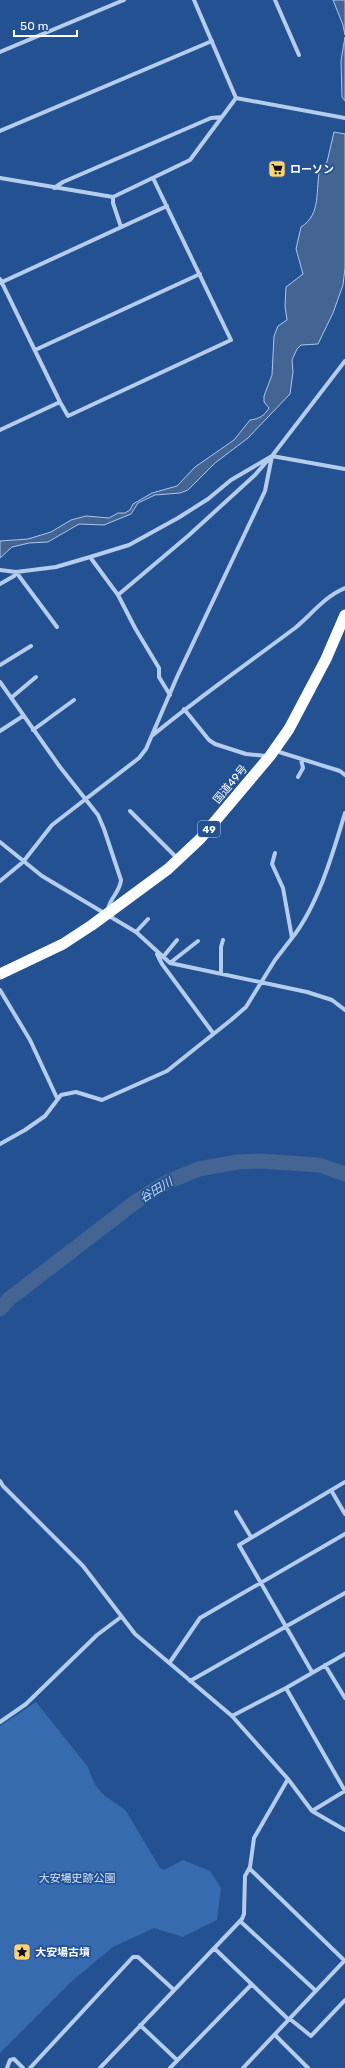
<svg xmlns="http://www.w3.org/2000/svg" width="345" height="2068" font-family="Rubik,'Noto Sans JP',sans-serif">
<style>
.green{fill:#366baf}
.water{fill:#446593;stroke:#a8c8ee}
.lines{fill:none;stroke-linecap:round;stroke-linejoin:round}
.river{stroke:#446593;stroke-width:15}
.minor{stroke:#b4cded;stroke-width:4}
.trunk{stroke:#fcfeff;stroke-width:11}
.labels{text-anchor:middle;stroke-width:3.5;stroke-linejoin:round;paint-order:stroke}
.shield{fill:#235191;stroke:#bdcbde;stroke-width:1}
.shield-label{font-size:10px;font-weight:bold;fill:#fff}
.poi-label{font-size:11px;font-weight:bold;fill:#fff;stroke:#235191;text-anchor:start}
.street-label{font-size:11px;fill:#fff;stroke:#235191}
.park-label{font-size:11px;fill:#dae8f9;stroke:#235191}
.water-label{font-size:12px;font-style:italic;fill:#c1d7f3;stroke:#235191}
</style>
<rect width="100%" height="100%" fill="#235191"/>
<path class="green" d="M36 1702 88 1767C92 1781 98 1792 111 1800 116 1804 121 1806 126 1811L160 1868 164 1870 183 1860 210 1871 221 1888 217 1920 183 1937 154 1928 113 1947 72 1981 0 2053V1726Z"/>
<path class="water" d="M333 0H345V35L343 25Z
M345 37V101L342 97 341 61Z
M334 132 345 134V268L343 285 333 313 318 344 301 345 297 349 292 360 293 372 290 394 248 438 215 463 188 490 180 493 155 495 138 503 131 514 121 518 104 525 79 524 48 542 29 543 12 547 0 558V541L28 539 51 532 71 520 86 516 109 518 118 513H125L130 510 133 504 152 493 177 486 195 467 234 440 250 420C259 419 264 416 269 408L264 402V396L272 375 274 336 278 326 287 320 285 306 286 287 303 274 296 249 301 227C322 214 315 189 320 168L327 162Z"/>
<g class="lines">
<path class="river" d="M0 1309 9 1299 138 1200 167 1182 199 1169 237 1162 259 1161 319 1165 345 1174"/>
<path class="minor" d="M194 0 236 98
M275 0 299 55
M0 52 124 0
M236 98 345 118
M0 131 212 41
M0 178 113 197 190 160 236 98
M54 188 63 182 211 118 222 117
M113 197V203L121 227
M0 279 60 402 0 430
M0 283 167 206
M35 350 200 274
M60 402 68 416 231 340 153 178
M90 557 129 545 178 518 208 499 231 480 272 456 345 469
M0 570 16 572 56 567 90 557 118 595 135 628 159 668V677L170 695
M0 584 14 576 16 572 57 627
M118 595 188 536 255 475 268 460
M0 665 31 646
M0 682 60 767 98 815 104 829 121 880C120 892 110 898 108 909
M11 698 36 677
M184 709 209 740 215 744 246 754 267 756
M33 730 74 700
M0 731 23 716
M153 735C199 697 247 664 295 628 311 615 325 596 345 588
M276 751 340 771 345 775
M298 777 303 768 301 759
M130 811 177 858
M0 842 42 876 136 932 170 963 307 992 332 1000 345 1010
M0 881 23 862 52 825 139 758 146 749 177 677 265 491 272 456 345 361
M136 932 148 919
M292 938C318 905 333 853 345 813
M157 954 162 964 213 1033
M163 957 177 940
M170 963 198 941
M221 974V947L223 940
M0 990 30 1040 57 1098
M0 1144 25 1130 45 1116 61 1095 76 1092 102 1100 167 1071 231 1020 246 1007 275 960 292 938 283 888 272 864 275 853
M0 1481 3 1486 83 1566 135 1634 232 1716 288 1779 312 1811 345 1830
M331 1490 345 1514
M236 1512 251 1537
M170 1662 200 1618 345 1534
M325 1665 345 1698
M312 1672 239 1545 345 1482
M190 1681 345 1593
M286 1688 345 1791
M232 1716 286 1688 345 1654
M0 1722 26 1704 97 1635 121 1617
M312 1811 345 1791
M250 1869 345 1961
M240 1921 316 1991
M215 1949 289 2020
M290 2019 311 2036 345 2000
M140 2025 177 2060
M275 2035 308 2068
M7 2068 10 2060 14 2059 23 2068
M30 2068 133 1957H138L174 1990
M100 2068 242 1919 244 1914 245 1876 250 1867 254 1838 288 1779
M170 2068 251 1985
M243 2068 345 1960"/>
<path class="trunk" d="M0 974 63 944 92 925 168 869 200 839 270 756 289 729 326 659 345 615"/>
</g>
<defs>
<symbol id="supermarket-square" viewBox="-11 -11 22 22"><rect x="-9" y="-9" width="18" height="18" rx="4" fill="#f8d477" stroke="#235191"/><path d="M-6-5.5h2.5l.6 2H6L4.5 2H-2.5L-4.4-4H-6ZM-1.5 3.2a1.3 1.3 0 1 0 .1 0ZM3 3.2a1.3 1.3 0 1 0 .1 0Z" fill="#111"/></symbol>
<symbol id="sight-square" viewBox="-11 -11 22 22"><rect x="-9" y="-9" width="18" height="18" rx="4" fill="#f8d477" stroke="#235191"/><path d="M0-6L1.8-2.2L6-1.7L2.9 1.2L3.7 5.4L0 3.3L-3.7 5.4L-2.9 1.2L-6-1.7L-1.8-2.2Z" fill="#111"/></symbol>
</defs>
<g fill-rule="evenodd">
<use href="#supermarket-square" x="267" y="159" width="20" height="20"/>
<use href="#sight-square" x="12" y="1942" width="20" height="20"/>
</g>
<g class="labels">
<rect class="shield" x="198" y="821" width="22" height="16" rx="3"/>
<g class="shield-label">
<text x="209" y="833">49</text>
</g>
<g class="poi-label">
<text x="290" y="173">ローソン</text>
<text x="35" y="1956">大安場古墳</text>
</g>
<g class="street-label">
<text transform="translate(230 784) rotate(-50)" y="4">国道49号</text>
</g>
<g class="park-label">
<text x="77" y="1882">大安場史跡公園</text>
</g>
<g class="water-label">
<text transform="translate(156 1190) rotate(-31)" y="4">谷田川</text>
</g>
</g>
<path d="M14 30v6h63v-6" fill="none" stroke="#ffffff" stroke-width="2"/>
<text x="20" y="30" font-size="12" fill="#ffffff" stroke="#235191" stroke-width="3" paint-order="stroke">50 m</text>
</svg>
